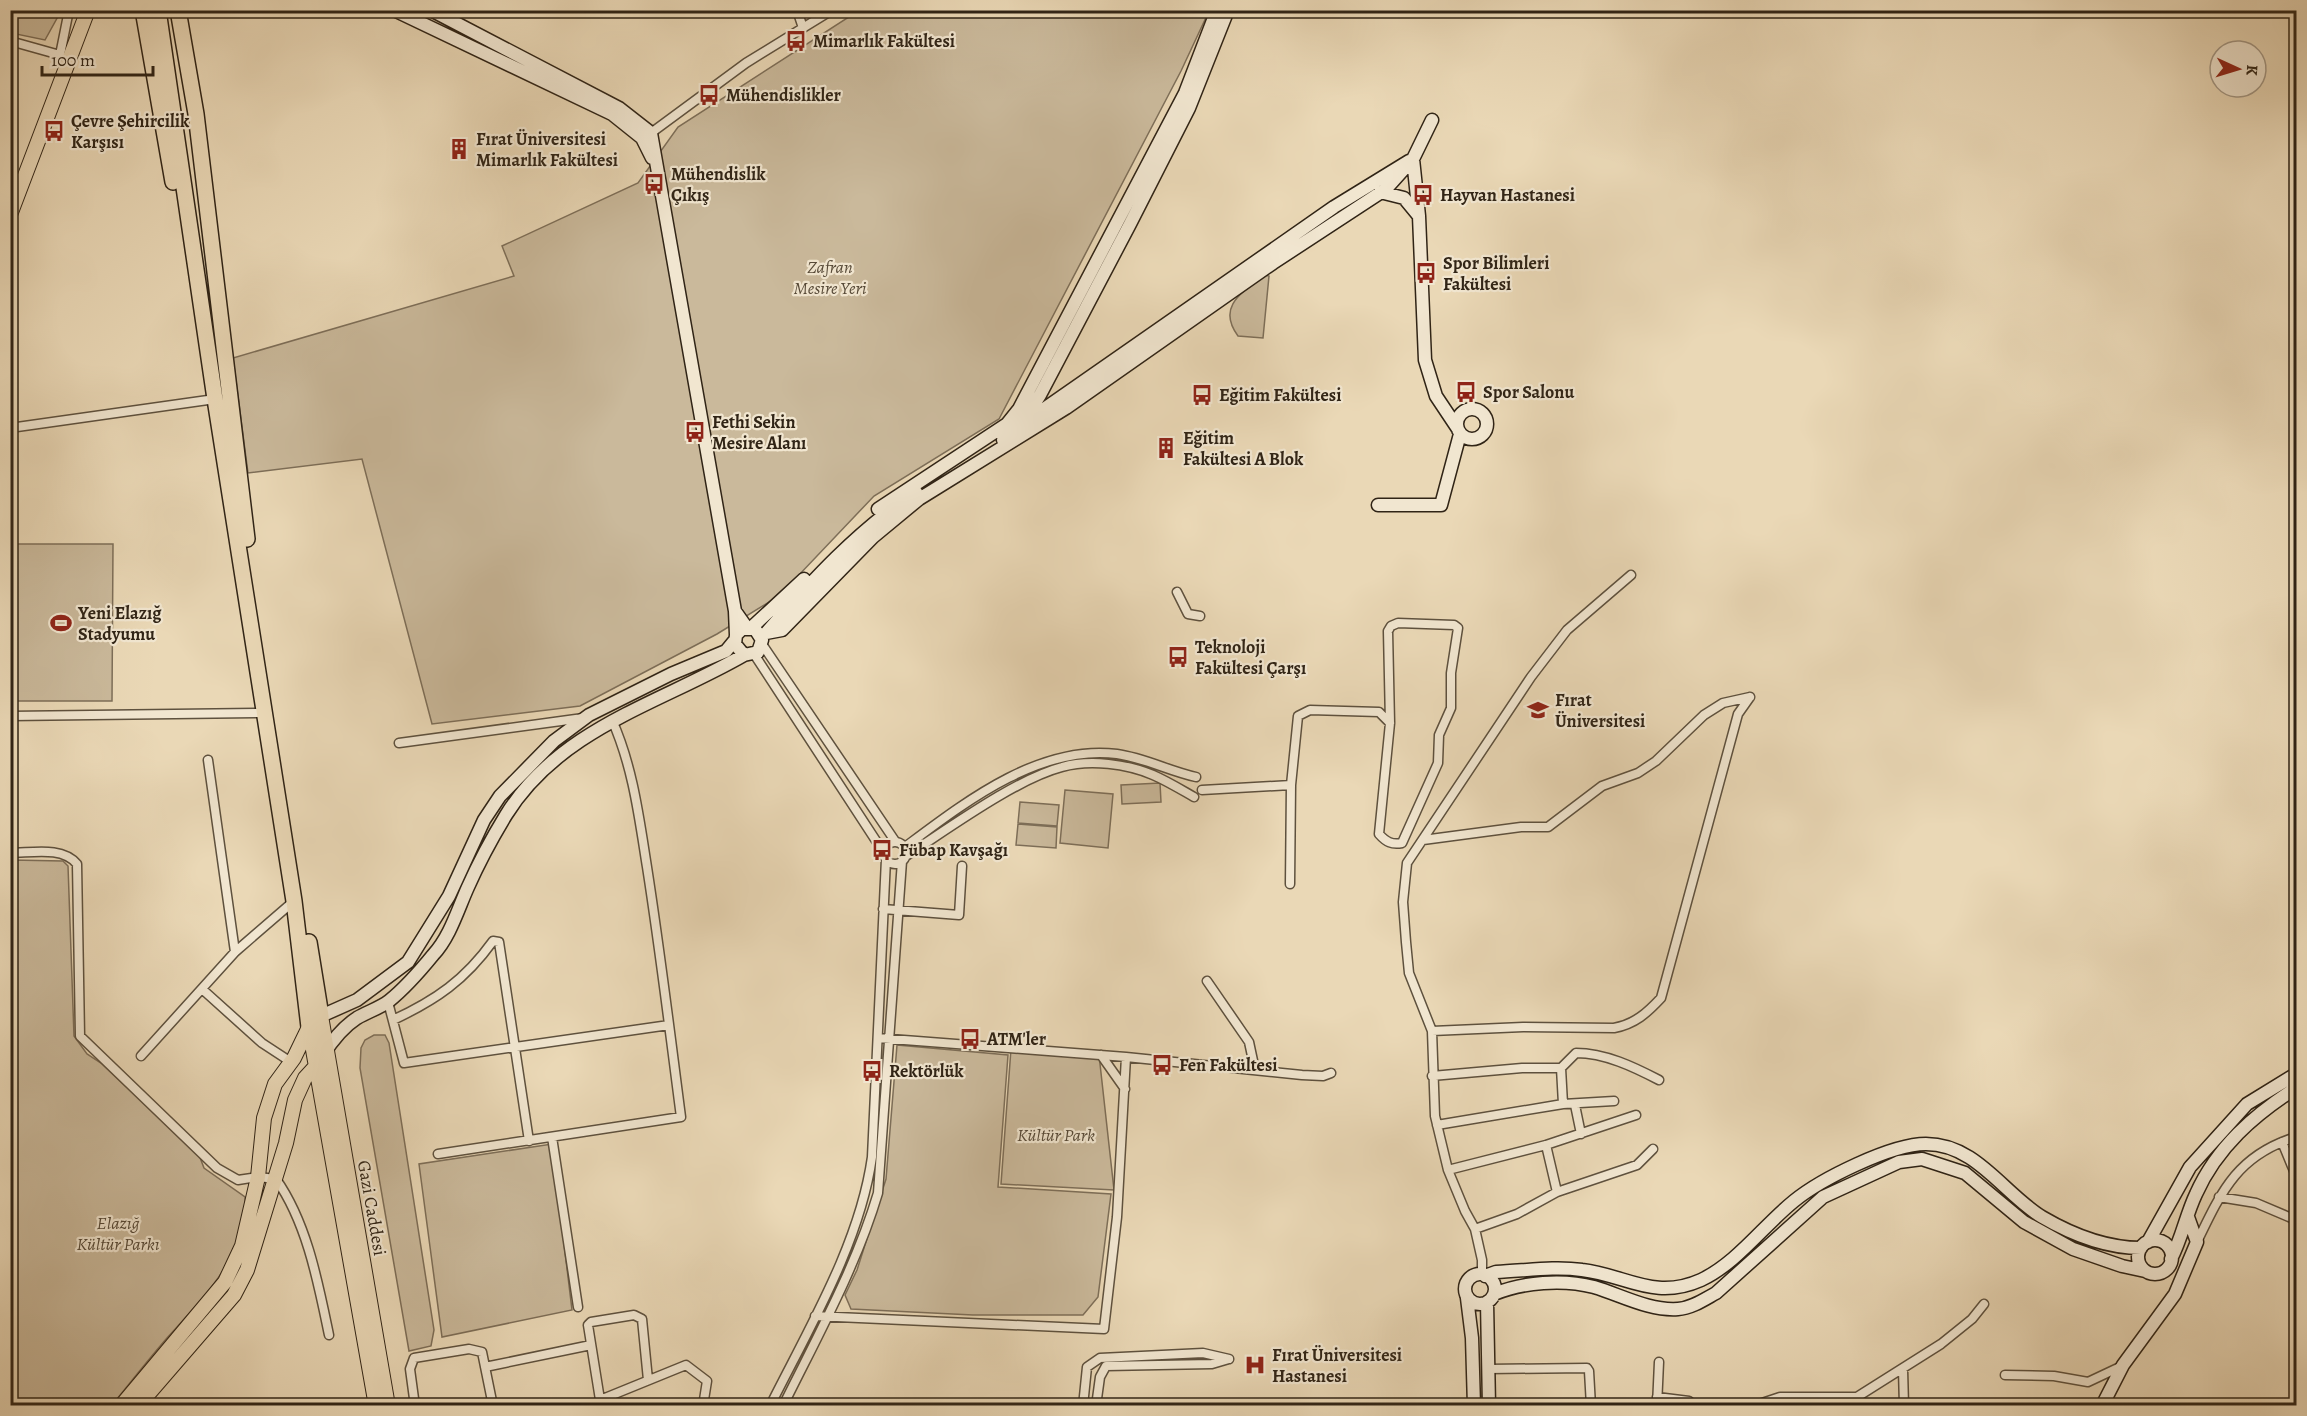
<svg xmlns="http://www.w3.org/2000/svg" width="2307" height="1416" font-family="Alegreya,serif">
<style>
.green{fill:#cab99b;stroke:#7d6e58;stroke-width:1.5}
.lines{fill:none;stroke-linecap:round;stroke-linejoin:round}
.street-casing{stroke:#5e513e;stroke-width:11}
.secondary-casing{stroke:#302416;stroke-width:15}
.primary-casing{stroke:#302416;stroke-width:16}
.highway-casing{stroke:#302416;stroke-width:18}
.street{stroke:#f1e6d0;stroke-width:8}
.secondary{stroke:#f1e6d0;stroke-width:12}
.primary{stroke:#ead8b6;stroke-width:14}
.highway{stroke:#ead8b6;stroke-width:15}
.labels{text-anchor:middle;stroke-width:4.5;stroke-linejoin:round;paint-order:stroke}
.poi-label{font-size:18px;font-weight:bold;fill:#302416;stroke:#f1e6d0;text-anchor:start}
.park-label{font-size:18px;font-style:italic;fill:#564937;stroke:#f1e6d0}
.street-label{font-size:18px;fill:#302416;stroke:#f1e6d0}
</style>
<rect width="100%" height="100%" fill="#ead8b6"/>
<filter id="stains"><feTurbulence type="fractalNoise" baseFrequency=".00333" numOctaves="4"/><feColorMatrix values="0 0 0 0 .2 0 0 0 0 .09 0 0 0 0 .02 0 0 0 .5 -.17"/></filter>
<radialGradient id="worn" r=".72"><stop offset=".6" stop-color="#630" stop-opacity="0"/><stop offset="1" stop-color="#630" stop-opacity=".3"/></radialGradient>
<path class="green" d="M11 10H61V11L45 40 11 33Z
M858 11H1209L1181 71 999 419 874 496 779 596 717 634 580 706 432 724 362 459 248 473 233 358 514 276 502 246 638 183 678 127Z
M1265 275 1269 276 1263 338 1238 336C1216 306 1243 292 1265 275Z
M11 544H113L112 701H11Z
M1160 783 1161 802 1122 804 1121 785Z
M1065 790 1113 794 1108 848 1060 843Z
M1020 802 1059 805 1057 826 1018 823Z
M1018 824 1057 827 1056 848 1016 845Z
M11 860 63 861 68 866 74 1036 87 1054 101 1063 199 1155 204 1168 245 1197C249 1254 202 1299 167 1338 148 1360 130 1383 112 1405L11 1406Z
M374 1035H385L389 1043 434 1330 431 1346 409 1351 360 1068 361 1048 365 1040Z
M897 1045 1008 1055 998 1187 1111 1194 1098 1297 1083 1315H973L851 1309 845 1295 857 1270 886 1179Z
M1011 1049 1099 1055 1114 1190 1001 1184Z
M552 1144 572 1310 442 1337 419 1164Z"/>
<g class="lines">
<defs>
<path id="street" d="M797 10 803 28
M10 41 60 55 69 10
M651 133 746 63 832 10
M10 187H12
M10 428 215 399
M1177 592 1188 614 1200 616
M1398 623 1454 625 1458 628 1451 673V708L1439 735 1438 763 1402 843C1392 845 1386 842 1379 834L1390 723 1388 631 1391 626Z
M762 644 895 841
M754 654 884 853
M10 716 264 713
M399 743 583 718
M208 760 235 952
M1202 790 1291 785
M1423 840 1521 827H1548L1602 786 1638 773 1656 761 1704 715 1723 703 1750 697
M884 853a11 11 0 1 1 22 0a11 11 0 1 1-22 0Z
M905 847C964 803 1039 744 1117 754 1145 758 1169 771 1196 777
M10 853C32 853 62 846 77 864L80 1036 217 1168 238 1180 258 1177 276 1179C307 1223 318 1282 329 1335
M906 856C948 829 1016 779 1062 767 1090 759 1127 764 1153 775 1167 781 1180 789 1194 797
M1290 884 1291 785 1298 716 1310 710 1379 712 1390 723
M883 909 959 915 962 866
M1207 981 1249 1042 1255 1070
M202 989 262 1043 291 1062
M388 1002 404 1063 669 1025
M393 1020C436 1000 465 980 493 941L499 942 529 1141
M1432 1031 1523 1027 1614 1028C1635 1024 1647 1013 1661 998L1738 714 1750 697
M1101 1055 1125 1089
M141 1056 235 952 294 901
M1126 1057 1302 1075 1323 1076 1331 1073
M1561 1068 1563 1104
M1432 1076 1522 1068H1561L1576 1053C1605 1053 1634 1067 1659 1080
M1575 1105 1581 1134
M1437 1125 1563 1104 1614 1101
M552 1137 578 1307
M2282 1142 2294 1171
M1546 1145 1557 1192
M438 1154 681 1117C670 1033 660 950 647 867 639 817 633 767 612 720
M1448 1170 1546 1145 1636 1115
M2219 1197 2256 1203 2296 1220
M1475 1229 1517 1214 1557 1192 1637 1165 1653 1149
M2197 1242C2222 1190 2238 1155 2296 1137
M1482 1275V1260L1475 1229 1465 1211 1448 1170 1435 1116 1432 1031 1409 973 1406 942 1403 902 1407 863 1531 677 1567 630 1631 575
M815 1316 1104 1329 1117 1217 1126 1057 878 1038
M485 1367 591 1345
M1488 1369 1587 1368 1589 1371 1591 1406
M1903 1369 1904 1406
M2005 1375 2054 1376 2088 1382 2122 1366
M1657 1397 1689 1401
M600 1400 686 1365 707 1381 703 1406
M415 1406 410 1369 414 1358 469 1349 482 1352 493 1406
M601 1406 588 1325 591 1322 634 1315 642 1319 648 1380
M770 1406C809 1328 860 1243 872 1157L886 859
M783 1406C817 1337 856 1267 878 1193L902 861
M1083 1406 1087 1367 1100 1358 1203 1353 1229 1359
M1096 1406 1100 1377 1106 1366 1212 1364 1229 1359
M1657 1406 1659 1362
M1753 1406 1780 1397H1857L1941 1344 1972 1319 1984 1304"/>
<path id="secondary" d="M394 10 612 114 642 138 652 158
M431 10 619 108 651 133 735 611
M1432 120 1413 159 1419 216 1425 360 1436 396 1458 429
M1380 192 1404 198 1418 215
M1457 424a15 15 0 1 1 30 0a15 15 0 1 1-30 0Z
M1024 423 1334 207 1409 161
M1003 440 1020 426 1040 395 1130 224 1189 108 1228 10
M1378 505H1441L1460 434
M878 509 1007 424 1019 409 1185 93 1217 10
M751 628 804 579
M766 633 782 630 873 537 919 499 1066 408 1273 263 1386 189 1413 159
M766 633C812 581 857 531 916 492
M736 635 735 611 747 628
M321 1016 357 1000 408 962 449 896 484 820 500 796 554 741 589 715 671 674 726 651 735 640
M323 1055C332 1041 343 1027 357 1018 367 1012 380 1008 389 1001 405 988 420 971 433 955 450 937 458 909 468 887 479 862 492 838 506 815 560 728 661 703 744 655L758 652 762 640 755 629H742L736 635 735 644 744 655
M2138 1257a17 17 0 1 1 34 0a17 17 0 1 1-34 0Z
M2148 1242 2190 1167 2247 1104 2296 1074
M2171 1259C2182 1238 2186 1215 2196 1194 2217 1147 2254 1115 2296 1088
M1465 1289a15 15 0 1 1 30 0a15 15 0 1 1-30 0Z
M1485 1276 1496 1272C1524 1271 1554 1266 1582 1270 1626 1275 1654 1301 1701 1280 1737 1263 1763 1226 1794 1201 1821 1179 1891 1144 1926 1144 1976 1144 2003 1193 2042 1217 2071 1234 2107 1248 2141 1248
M1494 1294C1523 1282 1563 1279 1594 1287 1621 1295 1649 1311 1678 1309 1692 1308 1705 1299 1716 1293L1823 1197 1899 1162 1922 1159 1965 1173 2024 1222 2073 1249 2122 1266 2145 1271
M1467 1298 1472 1338 1474 1406
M1487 1302 1489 1406
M2102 1406 2123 1365 2175 1294 2197 1242 2188 1217"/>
<path id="primary" d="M10 215 88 10
M321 1016 388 1406
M309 1027 376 1406
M121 1406 225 1282 242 1246 258 1177 264 1118 275 1084 294 1058 309 1027 317 1020
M138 1406 234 1295 247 1270 286 1143 295 1100 305 1078 316 1066"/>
<path id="highway" d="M143 10 173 182
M158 10 215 399 294 901 309 1027
M178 10 196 114 247 539
M309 942 321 1016"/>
</defs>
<use href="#street" class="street-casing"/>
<use href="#secondary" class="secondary-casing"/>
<use href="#primary" class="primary-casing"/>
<use href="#highway" class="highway-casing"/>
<use href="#street" class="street"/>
<use href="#secondary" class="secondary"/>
<use href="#primary" class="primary"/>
<use href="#highway" class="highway"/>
</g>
<defs>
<symbol id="bus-bare" viewBox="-9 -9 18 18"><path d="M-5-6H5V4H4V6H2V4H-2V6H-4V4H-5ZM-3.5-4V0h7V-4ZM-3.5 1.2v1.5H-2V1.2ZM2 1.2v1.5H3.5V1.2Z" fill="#8f2418" stroke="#f1e6d0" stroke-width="2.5" paint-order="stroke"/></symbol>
<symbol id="building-bare" viewBox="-9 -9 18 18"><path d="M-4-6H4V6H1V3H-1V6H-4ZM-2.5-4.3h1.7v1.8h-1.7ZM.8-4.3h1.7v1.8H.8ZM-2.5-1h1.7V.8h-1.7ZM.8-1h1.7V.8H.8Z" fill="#8f2418" stroke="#f1e6d0" stroke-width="2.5" paint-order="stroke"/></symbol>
<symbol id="stadium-bare" viewBox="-9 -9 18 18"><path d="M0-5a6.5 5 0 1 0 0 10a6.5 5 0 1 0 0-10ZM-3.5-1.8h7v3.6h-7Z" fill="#8f2418" stroke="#f1e6d0" stroke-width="2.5" paint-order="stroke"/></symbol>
<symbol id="university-bare" viewBox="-9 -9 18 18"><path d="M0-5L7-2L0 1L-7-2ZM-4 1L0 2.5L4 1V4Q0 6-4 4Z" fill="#8f2418" stroke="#f1e6d0" stroke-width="2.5" paint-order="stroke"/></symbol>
<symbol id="hospital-bare" viewBox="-9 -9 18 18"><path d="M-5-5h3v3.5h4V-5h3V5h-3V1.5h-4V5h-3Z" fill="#8f2418" stroke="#f1e6d0" stroke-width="2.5" paint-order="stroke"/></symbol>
</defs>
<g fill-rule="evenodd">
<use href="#bus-bare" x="781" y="26" width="30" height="30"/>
<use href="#bus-bare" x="694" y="80" width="30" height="30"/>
<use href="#bus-bare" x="39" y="116" width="30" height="30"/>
<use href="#building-bare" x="444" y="134" width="30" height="30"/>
<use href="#bus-bare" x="639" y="169" width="30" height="30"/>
<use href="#bus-bare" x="1408" y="180" width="30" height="30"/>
<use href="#bus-bare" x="1411" y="258" width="30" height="30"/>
<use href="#bus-bare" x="1451" y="377" width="30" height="30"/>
<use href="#bus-bare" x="1187" y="380" width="30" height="30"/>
<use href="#bus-bare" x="680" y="417" width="30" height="30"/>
<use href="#building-bare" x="1151" y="433" width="30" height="30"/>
<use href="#stadium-bare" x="46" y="608" width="30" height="30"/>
<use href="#bus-bare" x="1163" y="642" width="30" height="30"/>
<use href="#university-bare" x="1523" y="695" width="30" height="30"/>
<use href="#bus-bare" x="867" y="835" width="30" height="30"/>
<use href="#bus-bare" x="955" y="1024" width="30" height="30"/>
<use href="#bus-bare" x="1147" y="1050" width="30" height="30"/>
<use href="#bus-bare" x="857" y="1056" width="30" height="30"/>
<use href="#hospital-bare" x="1240" y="1350" width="30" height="30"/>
</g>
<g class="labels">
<g class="poi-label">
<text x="813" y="47">Mimarlık Fakültesi</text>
<text x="726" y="101">Mühendislikler</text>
<text x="71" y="127">Çevre Şehircilik<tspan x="71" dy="21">Karşısı</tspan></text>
<text x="476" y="145">Fırat Üniversitesi<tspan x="476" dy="21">Mimarlık Fakültesi</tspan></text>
<text x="671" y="180">Mühendislik<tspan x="671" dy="21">Çıkış</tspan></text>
<text x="1440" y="201">Hayvan Hastanesi</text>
<text x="1443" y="269">Spor Bilimleri<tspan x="1443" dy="21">Fakültesi</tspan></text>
<text x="1483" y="398">Spor Salonu</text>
<text x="1219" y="401">Eğitim Fakültesi</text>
<text x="712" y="428">Fethi Sekin<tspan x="712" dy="21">Mesire Alanı</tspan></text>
<text x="1183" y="444">Eğitim<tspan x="1183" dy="21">Fakültesi A Blok</tspan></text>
<text x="78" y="619">Yeni Elazığ<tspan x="78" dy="21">Stadyumu</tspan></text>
<text x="1195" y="653">Teknoloji<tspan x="1195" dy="21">Fakültesi Çarşı</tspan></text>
<text x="1555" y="706">Fırat<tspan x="1555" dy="21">Üniversitesi</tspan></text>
<text x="899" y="856">Fübap Kavşağı</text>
<text x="987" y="1045">ATM'ler</text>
<text x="1179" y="1071">Fen Fakültesi</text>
<text x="889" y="1077">Rektörlük</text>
<text x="1272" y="1361">Fırat Üniversitesi<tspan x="1272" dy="21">Hastanesi</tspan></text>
</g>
<g class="park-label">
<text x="830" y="273">Zafran<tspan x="830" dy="21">Mesire Yeri</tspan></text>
<text x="1056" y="1141">Kültür Park</text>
<text x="118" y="1229">Elazığ<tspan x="118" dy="21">Kültür Parkı</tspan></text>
</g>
<g class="street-label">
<text transform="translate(372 1208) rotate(80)" y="6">Gazi Caddesi</text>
</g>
</g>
<rect width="2307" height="1416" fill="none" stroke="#ead8b6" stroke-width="36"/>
<rect x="12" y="12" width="2283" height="1392" fill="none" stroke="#302416" stroke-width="3"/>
<rect x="18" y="18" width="2271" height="1380" fill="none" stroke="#302416" stroke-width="1.5"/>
<g transform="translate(2238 69) rotate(94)"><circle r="28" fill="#f1e6d0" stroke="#a49886" stroke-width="1.5"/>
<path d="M0-4.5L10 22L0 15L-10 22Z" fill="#8f2418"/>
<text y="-9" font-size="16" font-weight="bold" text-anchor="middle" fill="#302416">K</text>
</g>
<path d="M42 66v9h111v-9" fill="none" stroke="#302416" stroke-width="3"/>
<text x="51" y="66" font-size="18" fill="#302416" stroke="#f1e6d0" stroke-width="4.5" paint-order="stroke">100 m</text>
<rect width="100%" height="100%" filter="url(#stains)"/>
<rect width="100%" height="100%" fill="url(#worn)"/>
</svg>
